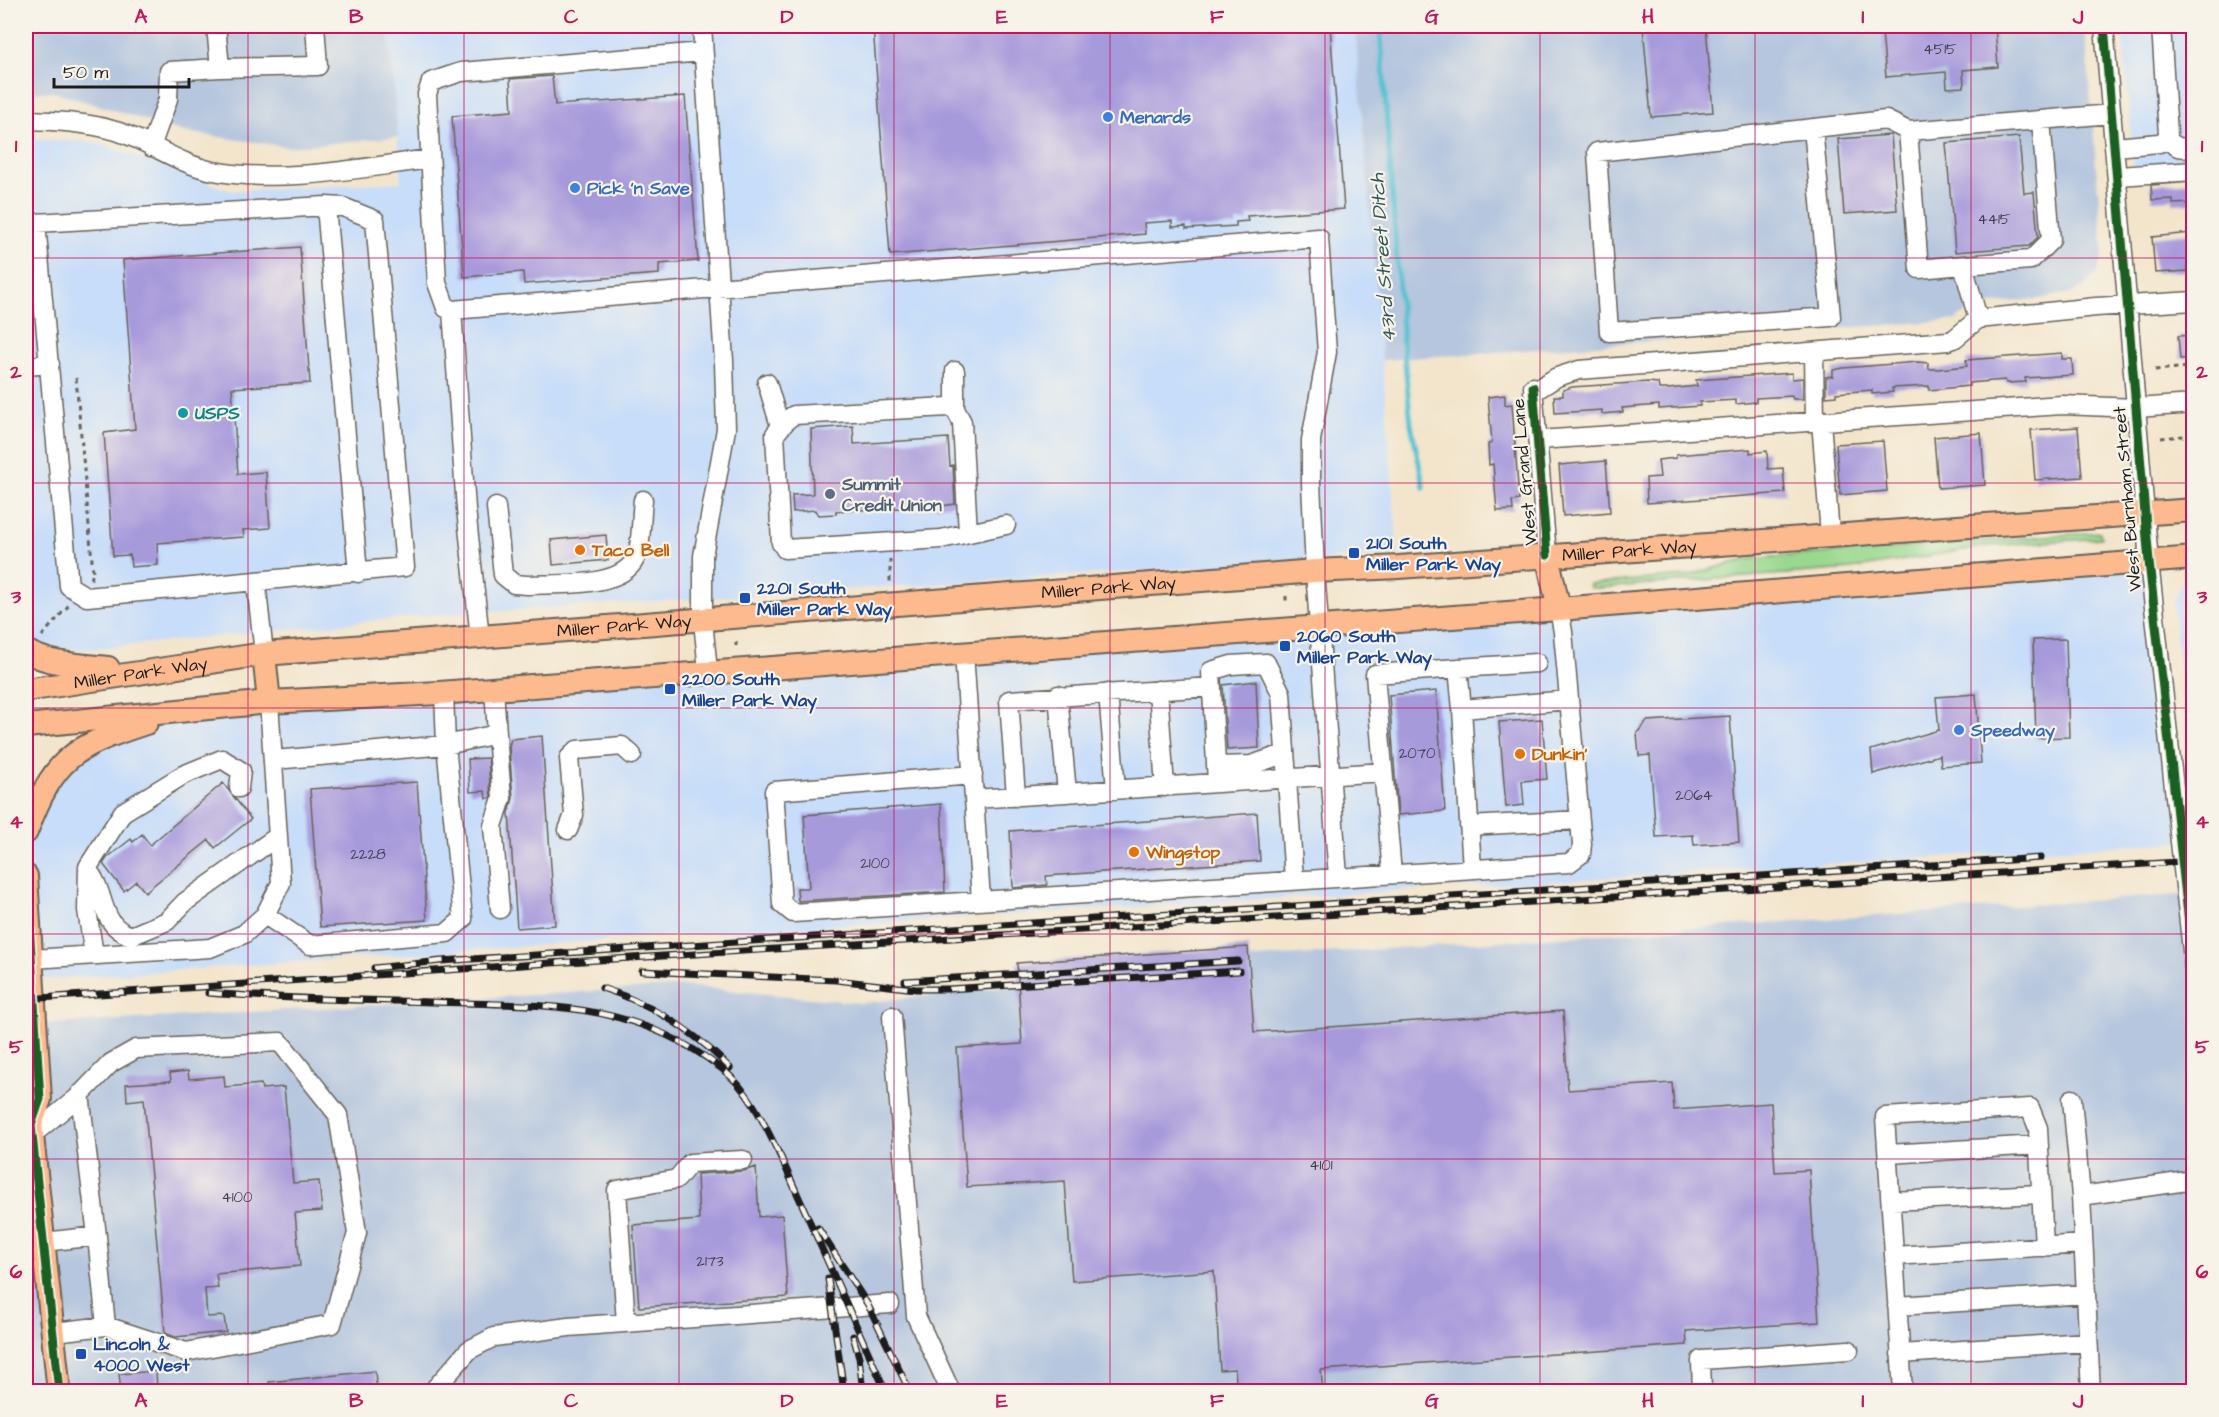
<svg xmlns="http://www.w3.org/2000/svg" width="2219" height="1417" font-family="'Architects Daughter',sans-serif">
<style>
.built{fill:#c7ddf9}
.industrial{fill:#b5c6de}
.green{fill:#99d88e;stroke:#5a7a55;stroke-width:1.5}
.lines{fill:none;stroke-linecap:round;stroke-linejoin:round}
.stream{stroke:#56c2d1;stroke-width:5}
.building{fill:#a79adb}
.minor-casing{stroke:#67625a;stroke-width:21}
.major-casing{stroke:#67625a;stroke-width:26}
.path{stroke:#67625a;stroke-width:3;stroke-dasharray:4.5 4.5;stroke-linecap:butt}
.minor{stroke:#fff;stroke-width:18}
.major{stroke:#fcba8e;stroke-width:22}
.rail-casing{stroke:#1c1c1c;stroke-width:7}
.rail{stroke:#f7f3e8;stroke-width:4.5;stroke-dasharray:14;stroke-linecap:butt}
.cycleway-casing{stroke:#f7f3e8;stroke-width:13}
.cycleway{stroke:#1b5e20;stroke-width:9}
.grid{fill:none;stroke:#c2185b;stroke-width:1.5;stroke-opacity:0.55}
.shop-dot{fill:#3f7fe0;stroke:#f7f3e8;stroke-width:2}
.culture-dot{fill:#0f9aa8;stroke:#f7f3e8;stroke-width:2}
.service-dot{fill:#5c6f8a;stroke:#f7f3e8;stroke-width:2}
.food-dot{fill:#e8710a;stroke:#f7f3e8;stroke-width:2}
.transit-dot{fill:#1a4fb4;stroke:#f7f3e8;stroke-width:2}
.labels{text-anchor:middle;stroke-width:4.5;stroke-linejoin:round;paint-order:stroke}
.number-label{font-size:15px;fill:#3f3c4c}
.shop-label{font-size:18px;font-weight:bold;fill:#366cbe;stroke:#f7f3e8;text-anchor:start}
.culture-label{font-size:18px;font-weight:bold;fill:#0d838f;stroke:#f7f3e8;text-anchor:start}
.street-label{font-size:18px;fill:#1c1c1c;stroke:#f7f3e8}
.service-label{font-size:18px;font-weight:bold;fill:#4e5e75;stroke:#f7f3e8;text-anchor:start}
.transit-label{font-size:18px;font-weight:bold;fill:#164399;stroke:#f7f3e8;text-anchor:start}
.food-label{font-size:18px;font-weight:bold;fill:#c56008;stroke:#f7f3e8;text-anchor:start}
.water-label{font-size:20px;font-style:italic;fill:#30565b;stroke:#f7f3e8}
.neatline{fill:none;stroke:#c2185b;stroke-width:2}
.grid-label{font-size:20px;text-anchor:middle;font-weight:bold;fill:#c2185b}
</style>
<rect width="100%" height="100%" fill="#f7f3e8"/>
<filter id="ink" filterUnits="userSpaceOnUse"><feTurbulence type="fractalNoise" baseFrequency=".0167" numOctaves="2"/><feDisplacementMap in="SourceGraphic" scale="12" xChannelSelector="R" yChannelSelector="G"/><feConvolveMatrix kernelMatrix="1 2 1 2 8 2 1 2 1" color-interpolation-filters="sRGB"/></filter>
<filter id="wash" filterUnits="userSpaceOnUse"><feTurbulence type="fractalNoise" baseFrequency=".008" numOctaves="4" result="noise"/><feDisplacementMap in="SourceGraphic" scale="24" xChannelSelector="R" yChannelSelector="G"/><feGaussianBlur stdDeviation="1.35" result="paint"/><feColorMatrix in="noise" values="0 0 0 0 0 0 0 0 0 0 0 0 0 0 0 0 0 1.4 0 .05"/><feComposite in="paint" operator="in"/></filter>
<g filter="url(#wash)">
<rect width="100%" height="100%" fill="#f3e5cc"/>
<path class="built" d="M388 26H1355L1398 555 420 616 80 650 36 645 26 628V139L95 142 231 191 401 182Z
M2122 26H2193V166L2134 171Z
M2149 562 2180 842 670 936 34 980 26 876V832L55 770 189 709Z
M2193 574H2194L2193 803 2173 603 2181 584Z"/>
<path class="industrial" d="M26 26H388L398 137 289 147 184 132 55 92H26Z
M1355 26H2085L2103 253 2101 261 2096 273 2085 286 2074 292 2045 298 1982 305 1957 318 1960 320 1382 360Z
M2193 894V1391L26 1392V1126L31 1125 36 1025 684 986 861 1003 1268 957Z"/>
<path class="green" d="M2100 532 2101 538 1988 546 1851 569 1599 588H1590L1589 584 1687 576 1747 559Z"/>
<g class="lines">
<path class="stream" d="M1380 26 1403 344 1411 424 1424 488"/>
</g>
<g id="blocks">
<path class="building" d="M873 26H1330L1344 209 1247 216 1248 221 1236 222V226L1186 229V226L1172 227V221L1144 223 1145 234 890 255Z
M1643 26H1706L1713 112 1651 117Z
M1931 26H1995L1998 67 1963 70 1964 87 1947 88 1946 72 1886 77 1882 32Z
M552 76 555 105 685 96 698 261 659 264V274L524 284 523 272 464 277 452 116 512 111 510 79Z
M1891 135 1897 210 1844 214 1838 139Z
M2019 137 2024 193 2034 192 2038 237 2029 246 1955 252 1946 143Z
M2193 182V203L2173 204V199L2152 200 2151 185Z
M2191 233 2193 265 2188 266V271L2155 273 2152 237Z
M300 247 310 383 232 388 238 474 266 472 270 528 243 530 244 537 157 543 158 565 131 567 130 555 113 556 104 433 135 429 123 260Z
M2193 335V358L2180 359 2178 336Z
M2062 353V359H2072L2073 375 2025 378 2026 382 2006 383 2005 380 1969 383V386L1929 390V386L1892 388 1893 392 1872 394V390L1836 393V396L1826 397V377L1833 376V370L1843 368 1918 362 1928 363 1929 369H1938L1967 366 1966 360Z
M1792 373V379L1803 378V399H1793L1792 396 1756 398V402L1736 404V400L1700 402V406L1659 409V405L1622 408 1623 412 1602 414V410L1555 413 1554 396H1563V390L1572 387 1648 382 1658 383 1659 389H1668L1697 386 1696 380Z
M1505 395V405L1512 404 1519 500 1512 501 1513 510 1497 511 1493 464 1489 465 1488 444 1492 443 1488 397Z
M853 426 854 444 948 438 950 466 953 465 955 504 935 507 932 503 902 505V508L836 511V514L818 515 815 510 793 512 792 495 813 494 811 429Z
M2078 427 2082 477 2035 480 2031 430Z
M1981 433 1985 485 1938 488 1934 437Z
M1883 441 1887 491 1840 495 1836 444Z
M1750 449V453L1767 451 1768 469 1783 468 1785 493 1647 503 1646 478 1660 477 1658 460 1676 458V455Z
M1606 461 1610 512 1563 516 1559 465Z
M606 535 608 560 553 565 551 540Z
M2066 639 2069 737 2036 738 2033 640Z
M1256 681 1259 748 1227 750 1223 685Z
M1436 691 1445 811 1398 815 1389 695Z
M1976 694 1981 763 1941 766 1940 755 1873 774 1871 750 1939 730 1936 697Z
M1730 716 1739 842 1694 845 1693 835 1656 837 1650 755 1639 756 1637 733 1647 721Z
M1542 719 1547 779 1522 781 1524 805 1506 807 1499 722Z
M542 736 555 925 517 928 509 813 513 798 509 746 511 739Z
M488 758 491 797 486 799 485 791 470 792 468 759Z
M417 782 427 920 320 927 310 789Z
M223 783 251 819 215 848 209 840 145 892 136 881 124 891 103 864 107 858 131 839 133 842 142 834 150 845Z
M941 804 945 892 798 901 797 888H809L804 815Z
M1257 813 1260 861 1046 876 1047 885 1013 888 1010 831Z
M1248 947 1254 1032 1563 1011 1568 1090 1672 1083 1674 1110 1771 1103 1775 1172 1809 1170 1819 1322 1686 1331 1687 1345 1321 1370 1323 1392H1237L1235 1369 1220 1370 1214 1271 1072 1281 1065 1181 967 1187 957 1048 1022 1044 1017 963Z
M188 1071 189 1079 224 1076 225 1087 261 1084 262 1089 284 1087 293 1183 319 1181 322 1211 295 1213 300 1266 216 1274 218 1288 205 1289 207 1317 224 1316 226 1332 175 1337 165 1333 144 1099 127 1101 126 1084 171 1081 170 1073Z
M756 1167 759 1217 782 1215 788 1297 639 1307 633 1225 699 1220 697 1174 744 1171Z
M156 1371 157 1390 121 1392 119 1374Z
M375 1371 377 1392H270L269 1382Z"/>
</g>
</g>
<g filter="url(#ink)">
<use href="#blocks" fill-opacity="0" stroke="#67625a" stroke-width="1.5"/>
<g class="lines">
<defs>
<path id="minor" d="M702 26 724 361 726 429 703 556V621L708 671
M2104 26 2149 562 2194 968
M220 68 318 66 315 26
M26 120C56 121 86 122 116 131 149 141 178 164 213 171 283 184 360 168 430 159
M1813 128 1831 317 1609 332 1597 152 1886 120 1908 131
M2166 140 2178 147 2194 149
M151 147 168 99 169 71 220 68 216 26
M2115 147 2159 143 2166 140 2168 134 2161 26
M2118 176 2194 171
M326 206 358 573
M26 224 36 223 326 206 343 207 375 220 405 567 87 597 69 586 36 223
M1963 265 2031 260 2051 240 2041 120
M452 310 1319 238 1327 352 1311 440V483L1315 571 1338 877
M1978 319 1963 265 1919 269 1908 131 2112 114
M1978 319 2096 307 2194 301
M1814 352 1815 422
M26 366 50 364
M955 371V409
M767 383 780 426
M1533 387 1547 555
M1533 392 1557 377 1579 370 1948 341 1954 339 1978 319
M1821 421 1830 535
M1538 440 2062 405 2136 408 2194 404
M496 507 503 575 514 584 527 585C557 583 620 589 635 559 642 548 641 514 643 500
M968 533 962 422 955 409 949 407 794 415 788 419 775 434 781 543 785 549 941 539 1006 525
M256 582 264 654
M480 638 466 509 452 310 446 308 437 283 427 94 431 82 461 72 703 52
M964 653 981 900
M1158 690 1165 787
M1108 693 1116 790
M1058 695 1067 793
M1462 709 1458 668 1537 663
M497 734 502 798 493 826 500 909
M274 760 446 745 497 734 494 688
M1217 766 1251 765 1284 754
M973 775 774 791 782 904 793 913 1569 863 1581 854 1582 844 1563 632 1559 609
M1217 783 1211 671 1231 665 1266 663 1281 693 1294 880
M1016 797 1009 700 1212 687
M974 799 1383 772
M1469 826 1580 820
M568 830 574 815 569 758 577 750 622 746 632 755
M1472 869 1462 709 1569 700
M88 870C108 896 98 924 131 936L167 921 185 902 278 836
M1392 874 1375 674 1458 668
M265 915 310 945 447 933 463 919 446 745 444 692
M94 955 87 910 88 867 123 812 183 775 222 759 241 771 239 788
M32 959 210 948 244 934 265 915 281 883 269 702
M892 1016 916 1316 951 1392
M80 1094 97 1236
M2072 1099 2081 1196
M32 1135 77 1098 111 1063 136 1049 280 1042 338 1115 357 1233 332 1324 186 1352 106 1326 54 1332
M1888 1154 2039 1145
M1891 1201 2041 1194
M44 1242 97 1236 106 1326
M1894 1256 2083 1244
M1897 1306 2086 1294
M626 1323 617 1190 677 1179 690 1163 743 1160
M1900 1354 2088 1342
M432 1392 469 1350 494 1337 568 1327 890 1304
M1702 1392 1701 1360 1849 1350
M1903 1392 1885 1117 2030 1108 2038 1128 2044 1247
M2091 1392 2081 1196 2194 1180"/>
<g id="major">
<path d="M1547 555 1559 609"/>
<path d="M26 651C50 665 81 665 108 668"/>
<path d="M264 654 269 702"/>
<path id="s1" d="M26 690 264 654 1315 571 1399 567 2194 510"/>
<path d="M26 726 269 702 439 693 1559 609 2194 558"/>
<path d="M26 832C54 758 72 747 146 723"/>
<path d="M26 876 40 1099 31 1125 32 1135 59 1392"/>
</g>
</defs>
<use href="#minor" class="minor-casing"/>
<use href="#major" class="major-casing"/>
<path class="path" d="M2155 370 2189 367
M76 378 93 572 91 580
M2161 438 2194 435
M890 559V585
M1286 596V602
M42 636 69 605
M736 642V646"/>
<use href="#minor" class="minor"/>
<use href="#major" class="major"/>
<defs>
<path id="rail" d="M374 968 441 961 2041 858
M642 971 836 980 916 989H948L1239 971
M905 981 1238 961
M602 988C652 1004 693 1030 730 1068
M208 993C282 999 357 1000 431 1002 540 1006 630 998 722 1069 751 1091 766 1128 782 1160
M26 999 551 963 2194 861
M779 1153 886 1392
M818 1228 868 1305 910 1392
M828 1279 844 1392
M853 1336 859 1357 863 1392"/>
</defs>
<use href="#rail" class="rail-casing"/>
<use href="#rail" class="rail"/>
<defs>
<path id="cycleway" d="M2104 26 2149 562 2194 968
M1533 387 1547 555
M26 876 40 1099 31 1125 32 1135 59 1392"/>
</defs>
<use href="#cycleway" class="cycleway-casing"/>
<use href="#cycleway" class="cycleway"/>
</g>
</g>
<path class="grid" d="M248 26V1392M464 26V1392M679 26V1392M894 26V1392M1110 26V1392M1325 26V1392M1540 26V1392M1755 26V1392M1971 26V1392M26 258H2194M26 483H2194M26 708H2194M26 934H2194M26 1159H2194"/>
<g class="shop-dot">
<circle cx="1108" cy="117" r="6"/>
<circle cx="575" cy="188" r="6"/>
<circle cx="1959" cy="730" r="6"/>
</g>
<circle class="culture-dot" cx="183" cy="413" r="6"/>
<circle class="service-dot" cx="830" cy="494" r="6"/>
<g class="food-dot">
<circle cx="580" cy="550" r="6"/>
<circle cx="1520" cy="754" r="6"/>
<circle cx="1134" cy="852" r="6"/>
</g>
<g class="transit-dot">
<rect x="1348" y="547" width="12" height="12" rx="3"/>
<rect x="739" y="592" width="12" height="12" rx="3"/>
<rect x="1279" y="640" width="12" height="12" rx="3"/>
<rect x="664" y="683" width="12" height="12" rx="3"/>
<rect x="75" y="1348" width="12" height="12" rx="3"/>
</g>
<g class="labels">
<g class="number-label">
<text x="1940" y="54">4515</text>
<text x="1994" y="224">4415</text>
<text x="1417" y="758">2070</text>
<text x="1694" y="800">2064</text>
<text x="368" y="859">2228</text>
<text x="875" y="868">2100</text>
<text x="1321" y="1170">4101</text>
<text x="237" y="1202">4100</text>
<text x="710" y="1266">2173</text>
</g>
<g class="shop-label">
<text x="1120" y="123">Menards</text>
<text x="587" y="194">Pick 'n Save</text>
<text x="1971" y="736">Speedway</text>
</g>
<g class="culture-label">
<text x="195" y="419">USPS</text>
</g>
<g class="street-label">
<text transform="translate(1524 472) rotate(-95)" y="6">West Grand Lane</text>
<text transform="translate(2127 499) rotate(-95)" y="6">West Burnham Street</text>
<text dy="6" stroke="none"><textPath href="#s1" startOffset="1610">Miller Park Way</textPath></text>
<text dy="6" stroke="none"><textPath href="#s1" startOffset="1088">Miller Park Way</textPath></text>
<text dy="6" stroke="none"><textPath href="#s1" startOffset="602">Miller Park Way</textPath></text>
<text dy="6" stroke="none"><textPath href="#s1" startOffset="116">Miller Park Way</textPath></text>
</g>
<g class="service-label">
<text x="842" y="490">Summit<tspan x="842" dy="21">Credit Union</tspan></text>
</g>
<g class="transit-label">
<text x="1366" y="549">2101 South<tspan x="1366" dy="21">Miller Park Way</tspan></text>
<text x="757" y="594">2201 South<tspan x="757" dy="21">Miller Park Way</tspan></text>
<text x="1297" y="642">2060 South<tspan x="1297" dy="21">Miller Park Way</tspan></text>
<text x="682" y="685">2200 South<tspan x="682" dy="21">Miller Park Way</tspan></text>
<text x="93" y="1350">Lincoln &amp;<tspan x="93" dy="21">4000 West</tspan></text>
</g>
<g class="food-label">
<text x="592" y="556">Taco Bell</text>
<text x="1532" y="760">Dunkin'</text>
<text x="1146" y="858">Wingstop</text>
</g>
<g class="water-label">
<text transform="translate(1382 258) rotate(-94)" y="7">43rd Street Ditch</text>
</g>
</g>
<rect width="2219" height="1417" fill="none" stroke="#f7f3e8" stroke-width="66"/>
<path d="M54 78v9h135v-9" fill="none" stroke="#1c1c1c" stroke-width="3"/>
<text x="63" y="78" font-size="18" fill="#1c1c1c" stroke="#f7f3e8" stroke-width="4.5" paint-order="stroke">50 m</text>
<rect x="33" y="33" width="2153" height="1351" class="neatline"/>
<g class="grid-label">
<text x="141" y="23">A</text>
<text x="356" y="23">B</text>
<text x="571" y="23">C</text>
<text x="787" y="23">D</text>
<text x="1002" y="23">E</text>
<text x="1217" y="23">F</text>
<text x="1432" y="23">G</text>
<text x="1648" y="23">H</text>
<text x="1863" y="23">I</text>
<text x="2078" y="23">J</text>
<text x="16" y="152">1</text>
<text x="2202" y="152">1</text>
<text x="16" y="378">2</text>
<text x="2202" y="378">2</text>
<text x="16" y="603">3</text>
<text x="2202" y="603">3</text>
<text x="16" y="828">4</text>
<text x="2202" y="828">4</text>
<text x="16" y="1053">5</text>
<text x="2202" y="1053">5</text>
<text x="16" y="1278">6</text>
<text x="2202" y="1278">6</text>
<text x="141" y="1407">A</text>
<text x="356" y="1407">B</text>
<text x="571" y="1407">C</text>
<text x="787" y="1407">D</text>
<text x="1002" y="1407">E</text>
<text x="1217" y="1407">F</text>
<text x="1432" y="1407">G</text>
<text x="1648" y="1407">H</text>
<text x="1863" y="1407">I</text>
<text x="2078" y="1407">J</text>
</g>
</svg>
